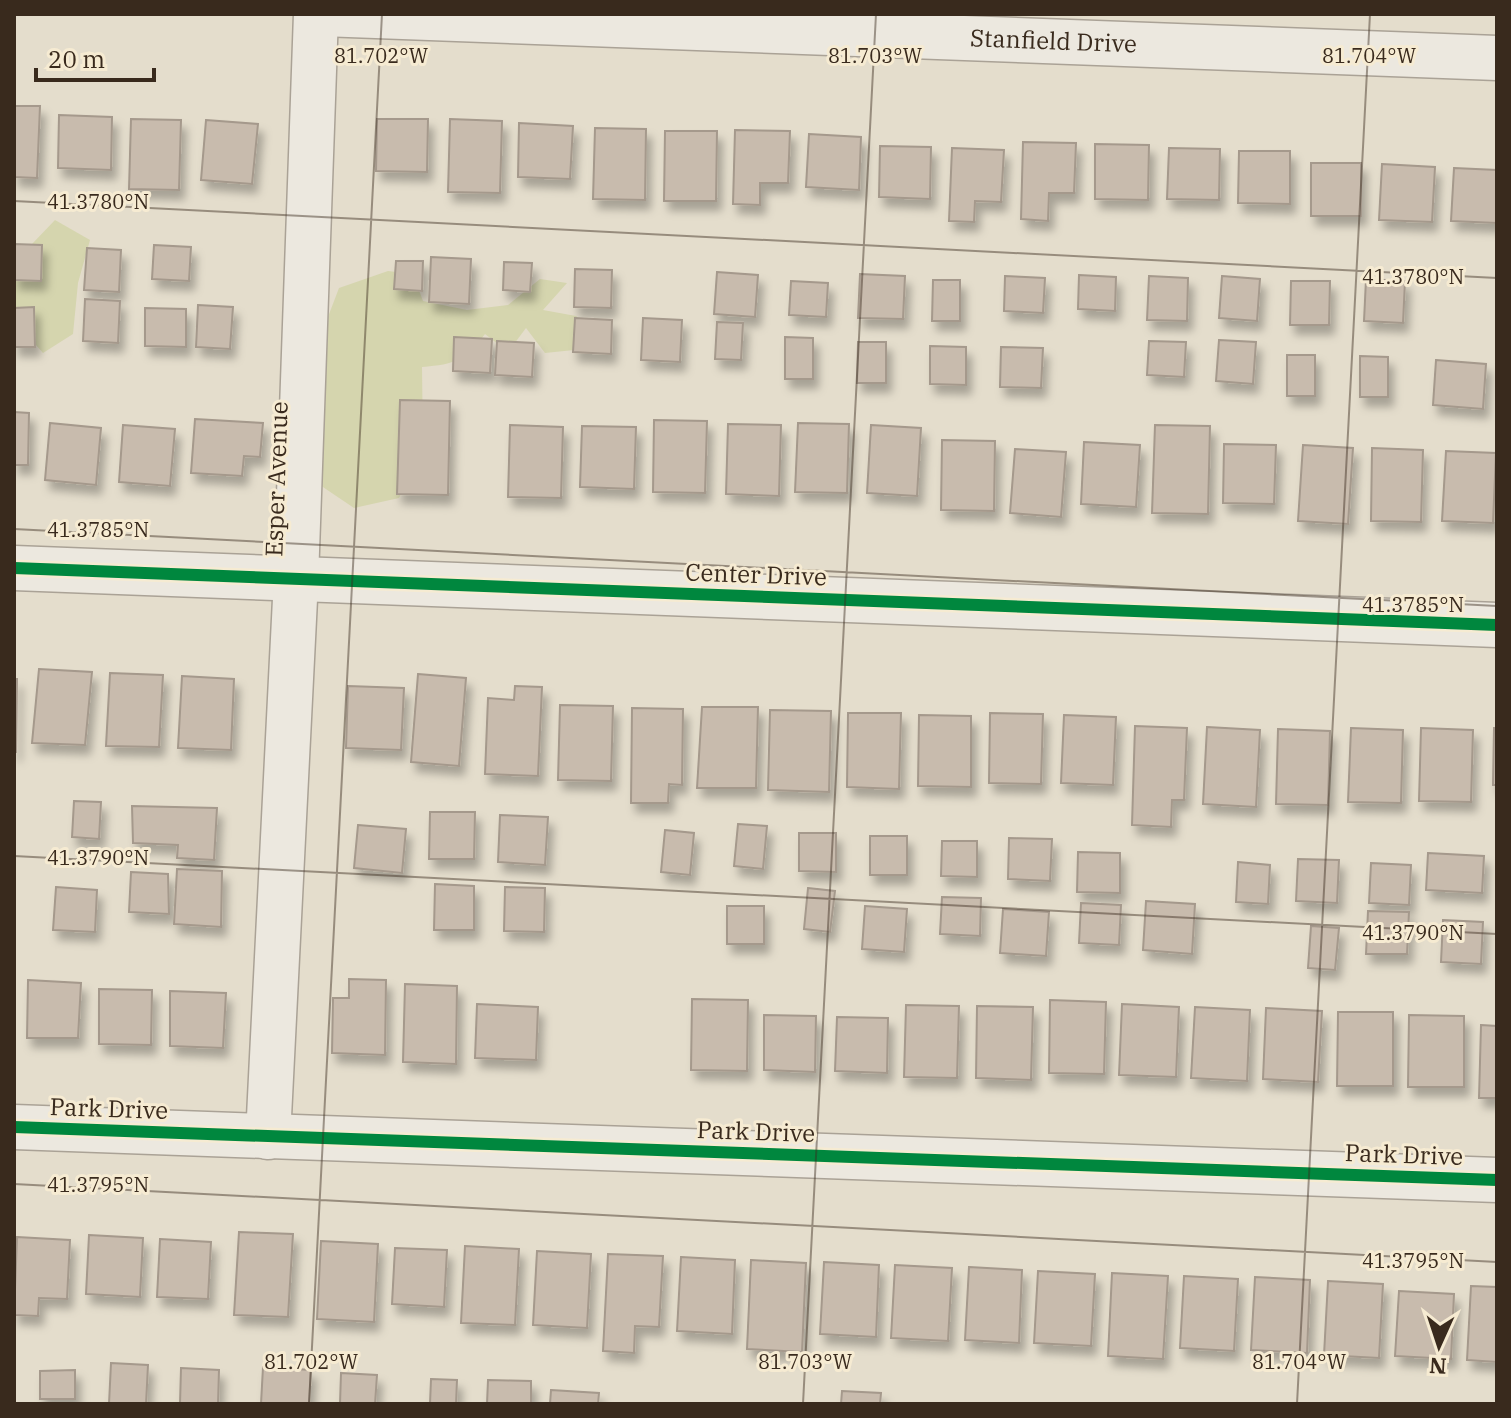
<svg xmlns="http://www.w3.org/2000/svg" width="1511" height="1418" font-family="'IBM Plex Serif',serif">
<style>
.green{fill:#d5d5ae}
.building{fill:#c8bbad;stroke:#a5998c;stroke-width:2;filter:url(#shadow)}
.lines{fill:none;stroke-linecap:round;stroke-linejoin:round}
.street-casing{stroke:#aaa296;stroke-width:47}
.street{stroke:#ece8df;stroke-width:44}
.cycleway-casing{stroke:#f6ebd2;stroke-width:17}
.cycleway{stroke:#00873e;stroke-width:12}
.ticks{fill:none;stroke:#392a1d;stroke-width:2;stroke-opacity:0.45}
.labels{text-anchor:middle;stroke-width:6;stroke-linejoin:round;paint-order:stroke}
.street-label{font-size:24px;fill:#392a1d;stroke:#f6ebd2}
.ticks-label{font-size:20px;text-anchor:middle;fill:#392a1d;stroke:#f6ebd2;stroke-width:6;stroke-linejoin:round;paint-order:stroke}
</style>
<defs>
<filter id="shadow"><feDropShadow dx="5" dy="9" stdDeviation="4" flood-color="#0004"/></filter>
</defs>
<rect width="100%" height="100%" fill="#e4ddcc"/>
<path class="green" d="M55 220 90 240 78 283 73 334 43 353 14 320V279L40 278 32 244Z
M388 271 413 274 423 301 467 310 508 305 540 279 567 283 543 310 576 316 595 333 574 350 545 353 526 328 508 352 485 334C464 361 456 364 422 367L423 446 399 498 354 508 314 481 323 330 339 288Z"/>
<path class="building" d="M14 106H40L37 178 14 177Z
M59 115 112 117 111 170 58 168Z
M131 119 181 120 179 190 129 189Z
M377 119H428L427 172 376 171Z
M450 119 502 121 500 193 448 192Z
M206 120 258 124 252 184 201 180Z
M519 123 573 126 570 179 518 177Z
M595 128 646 129 645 200 593 199Z
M735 130 790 131 788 183H760V205L733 204Z
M665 131H717L716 201H664Z
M809 134 861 137 859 190 806 187Z
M1023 142 1076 143 1074 193H1049L1048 221 1021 219Z
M1095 144 1149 145 1148 200 1095 199Z
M880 146 931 147 930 199 879 197Z
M952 148 1004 150 1001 202 975 201 974 222 949 221Z
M1169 148 1220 149 1219 200 1167 199Z
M1239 151H1290V204L1238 203Z
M1311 163H1361V216H1311Z
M1382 164 1435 167 1432 222 1379 220Z
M1454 168 1497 170V223L1451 221Z
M14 244 42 245 41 281 14 280Z
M154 245 191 247 189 281 152 279Z
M87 248 121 250 119 292 84 290Z
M431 257 471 259 469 304 429 302Z
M396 261H423L422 291 394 289Z
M504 262 532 263 530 292 503 290Z
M575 269 612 270 611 308 574 307Z
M717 272 758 275 755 317 714 314Z
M860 274 905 276 903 319 858 318Z
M1079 275 1116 277 1115 311 1078 309Z
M1005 276 1045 278 1043 313 1004 311Z
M1149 276 1188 278 1187 321 1147 320Z
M1222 276 1260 279 1257 321 1219 318Z
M1366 279 1405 281 1403 323 1364 321Z
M933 280H960V321H932Z
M791 281 828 283 826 317 789 315Z
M1291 281H1330L1329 325H1290Z
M85 299 120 301 118 343 83 341Z
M198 305 233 307 230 349 196 347Z
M34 307 35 347H14V308Z
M145 308 186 309V347L145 346Z
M575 318 612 320 611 354 573 352Z
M643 318 682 320 680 362 641 360Z
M717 322 743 323 741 360 715 359Z
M454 337 492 339 490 373 453 371Z
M785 337 813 338V379H785Z
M1219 340 1256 342 1253 384 1216 381Z
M497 341 534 343 532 377 495 375Z
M1149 341 1186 342 1184 377 1147 375Z
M858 342H886V383H857Z
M930 346 966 347V385L930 384Z
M1001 347 1043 348 1041 388 1000 387Z
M1287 355H1315V396H1287Z
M1360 356 1388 357V397H1360Z
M1436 360 1486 364 1483 409 1433 405Z
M400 400 450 401 448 495 397 494Z
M14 412 29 413 28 465H14Z
M195 419 263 423 260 457 244 456 242 476 191 473Z
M654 420 707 421 705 493 653 492Z
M50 423 101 428 96 485 45 480Z
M798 423 849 424 847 493 795 492Z
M728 424 781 425 779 496 726 494Z
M123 425 175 429 170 486 119 482Z
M510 425 563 427 561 498 508 497Z
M871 425 921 428 917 496 867 493Z
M1155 425 1210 426 1208 514 1152 513Z
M582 426 636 427 634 489 580 487Z
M942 440 995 441 994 511 941 510Z
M1084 442 1140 445 1136 507 1081 504Z
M1224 444 1276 445 1274 504 1223 503Z
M1303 445 1353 448 1348 524 1298 521Z
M1372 448 1423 450 1421 522 1371 521Z
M1015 449 1066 452 1061 517 1010 513Z
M1446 451 1496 453 1493 523 1442 521Z
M39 669 92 672 85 745 32 743Z
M110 673 163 675 159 747 106 746Z
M418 674 466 678 459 766 411 762Z
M182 676 234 679 231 750 178 748Z
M14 679H17L16 752H14Z
M348 686 404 688 401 750 346 748Z
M515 686 542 687 538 776 485 774 488 698 514 700Z
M560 705 613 706 611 781 558 780Z
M702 707H758L756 788H697Z
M632 708 683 709 682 785 669 784 668 803H631Z
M770 710 831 711 829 792 768 790Z
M848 713H901L899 789 847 787Z
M990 713 1043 714 1041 784 989 783Z
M919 715 971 716V787L918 786Z
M1064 715 1116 717 1113 785 1061 783Z
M1135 726 1187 728 1184 800H1172L1171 827 1132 825Z
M1207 727 1260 730 1256 807 1203 804Z
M1351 728 1403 730 1401 803 1348 802Z
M1421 728 1473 730 1471 802 1419 801Z
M1494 728H1497V785H1493Z
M1278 729 1330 731 1328 805 1276 804Z
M74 801 101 802 99 839 72 837Z
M132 806 217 808 214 860 177 858 178 845 133 843Z
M430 812H475L474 859H429Z
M500 815 548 817 545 865 498 862Z
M738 824 767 826 763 869 734 866Z
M358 825 406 829 402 873 354 868Z
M665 830 694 833 690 875 661 872Z
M799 833H836V872L799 871Z
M870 836H907V875H870Z
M1009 838 1052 839 1050 881 1008 879Z
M942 841H977V877L941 876Z
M1078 852 1120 853V893L1077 892Z
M1428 853 1484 856 1482 893 1426 890Z
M1298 859 1339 860 1337 903 1296 901Z
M1238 862 1270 865 1268 904 1236 902Z
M1371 863 1411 865 1409 905 1369 903Z
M177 869 222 871 221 927 174 924Z
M131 872 168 874 169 914 129 912Z
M435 884 474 886V930H434Z
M56 887 97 890 95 932 53 930Z
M505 887 545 888 544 932 504 931Z
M808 888 835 891 830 932 804 929Z
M942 897 981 898 980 936 940 934Z
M1146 901 1195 904 1192 954 1143 950Z
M1081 903 1121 905 1119 945 1079 943Z
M727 906H764V944H727Z
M865 906 907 909 904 952 862 949Z
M1003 909 1049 912 1046 956 1000 953Z
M1368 911 1409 912 1407 954H1366Z
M1443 920 1483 922 1481 964 1441 962Z
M1311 926 1339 928 1335 970 1308 968Z
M349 979 386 980 385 1055 332 1053 333 998H349Z
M28 980 81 983 78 1038H27Z
M405 984 457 986 456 1064 403 1062Z
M99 989 152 990 151 1045 99 1044Z
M170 991 226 993 223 1048 170 1046Z
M692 999 748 1000 747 1071 691 1070Z
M1050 1000 1106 1002 1104 1074 1049 1073Z
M477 1004 538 1007 536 1060 475 1058Z
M1122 1004 1179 1007 1176 1077 1119 1075Z
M906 1005 959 1006 957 1078 904 1077Z
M977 1006 1033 1007 1031 1080 976 1078Z
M1195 1007 1250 1010 1247 1081 1191 1078Z
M1266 1008 1322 1011 1318 1082 1263 1079Z
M1338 1012H1393V1086H1337Z
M764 1015 816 1016 815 1072 764 1070Z
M1409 1015 1464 1016V1087H1408Z
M837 1017 888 1018 887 1073 835 1071Z
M1481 1025 1497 1026V1098H1479Z
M239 1232 293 1234 288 1317 234 1315Z
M89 1235 143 1238 140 1297 86 1294Z
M17 1237 70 1240 67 1299 39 1298 38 1316 14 1315Z
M160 1239 211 1242 208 1299 157 1297Z
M321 1241 378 1244 374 1322 317 1319Z
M465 1246 519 1249 515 1325 461 1323Z
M395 1248 447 1250 444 1307 392 1304Z
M537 1251 591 1254 587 1328 533 1325Z
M608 1254 663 1256 659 1327 635 1326 634 1353 603 1351Z
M681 1257 735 1260 732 1334 677 1331Z
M751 1260 806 1263 802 1352 747 1349Z
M824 1262 879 1265 876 1337 820 1334Z
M895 1265 952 1268 948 1341 891 1338Z
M969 1267 1022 1270 1019 1343 965 1340Z
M1038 1271 1095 1274 1091 1346 1034 1343Z
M1112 1273 1168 1276 1163 1359 1108 1356Z
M1184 1276 1238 1279 1234 1351 1180 1348Z
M1255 1277 1310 1280 1307 1353 1251 1350Z
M1328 1281 1383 1284 1379 1358 1324 1355Z
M1471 1286 1497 1287V1362L1467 1360Z
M1399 1291 1454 1294 1451 1359 1395 1356Z
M111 1363 148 1365 146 1404H109Z
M263 1367 311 1370 309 1404H261Z
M181 1368 219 1370 218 1404H180Z
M75 1370V1399H40V1371Z
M341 1373 377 1375 375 1404H340Z
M431 1379 457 1380 456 1404H430Z
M488 1380 531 1381V1404H487Z
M551 1390 599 1393 598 1404H550Z
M842 1391 881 1393 880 1404H841Z"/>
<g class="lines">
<defs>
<g id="street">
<path id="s1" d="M322 14 1497 58"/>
<path d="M14 568 1497 625"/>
<path d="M14 1127 1497 1180"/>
<path d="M268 1137 296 579 316 14"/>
</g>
</defs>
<use href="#street" class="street-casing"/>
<use href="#street" class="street"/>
<defs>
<path id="cycleway" d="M14 568 1497 625
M14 1127 1497 1180"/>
</defs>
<use href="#cycleway" class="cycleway-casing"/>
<use href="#cycleway" class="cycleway"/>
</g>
<path class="ticks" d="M14 201 1497 278M14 529 1497 606M14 856 1497 934M14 1184 1497 1262M309 1404 382 14M803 1404 876 14M1297 1404 1370 14"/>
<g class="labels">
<g class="street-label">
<text dy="8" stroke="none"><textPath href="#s1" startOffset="732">Stanfield Drive</textPath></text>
<text transform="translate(277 479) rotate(-88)" y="8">Esper Avenue</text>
<text transform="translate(756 575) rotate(2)" y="8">Center Drive</text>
<text transform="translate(109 1109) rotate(2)" y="8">Park Drive</text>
<text transform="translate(756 1132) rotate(2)" y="8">Park Drive</text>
<text transform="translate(1404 1155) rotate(2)" y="8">Park Drive</text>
</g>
</g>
<g class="ticks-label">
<text x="381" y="63">81.702°W</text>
<text x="875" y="63">81.703°W</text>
<text x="1369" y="63">81.704°W</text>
<text x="98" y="209">41.3780°N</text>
<text x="1413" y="284">41.3780°N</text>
<text x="98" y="537">41.3785°N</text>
<text x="1413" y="612">41.3785°N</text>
<text x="98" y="865">41.3790°N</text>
<text x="1413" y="940">41.3790°N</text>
<text x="98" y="1192">41.3795°N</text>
<text x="1413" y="1268">41.3795°N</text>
<text x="311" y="1369">81.702°W</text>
<text x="805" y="1369">81.703°W</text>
<text x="1299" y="1369">81.704°W</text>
</g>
<rect width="1511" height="1418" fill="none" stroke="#392a1d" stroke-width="32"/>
<g transform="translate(1439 1346) rotate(183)" stroke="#f6ebd2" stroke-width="6" paint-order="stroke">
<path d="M0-6L14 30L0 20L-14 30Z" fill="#392a1d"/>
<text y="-12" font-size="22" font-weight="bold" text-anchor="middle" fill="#392a1d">N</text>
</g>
<path d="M36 68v12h118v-12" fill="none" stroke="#392a1d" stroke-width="4"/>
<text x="48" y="68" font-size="24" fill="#392a1d" stroke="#f6ebd2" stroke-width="6" paint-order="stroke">20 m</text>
</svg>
